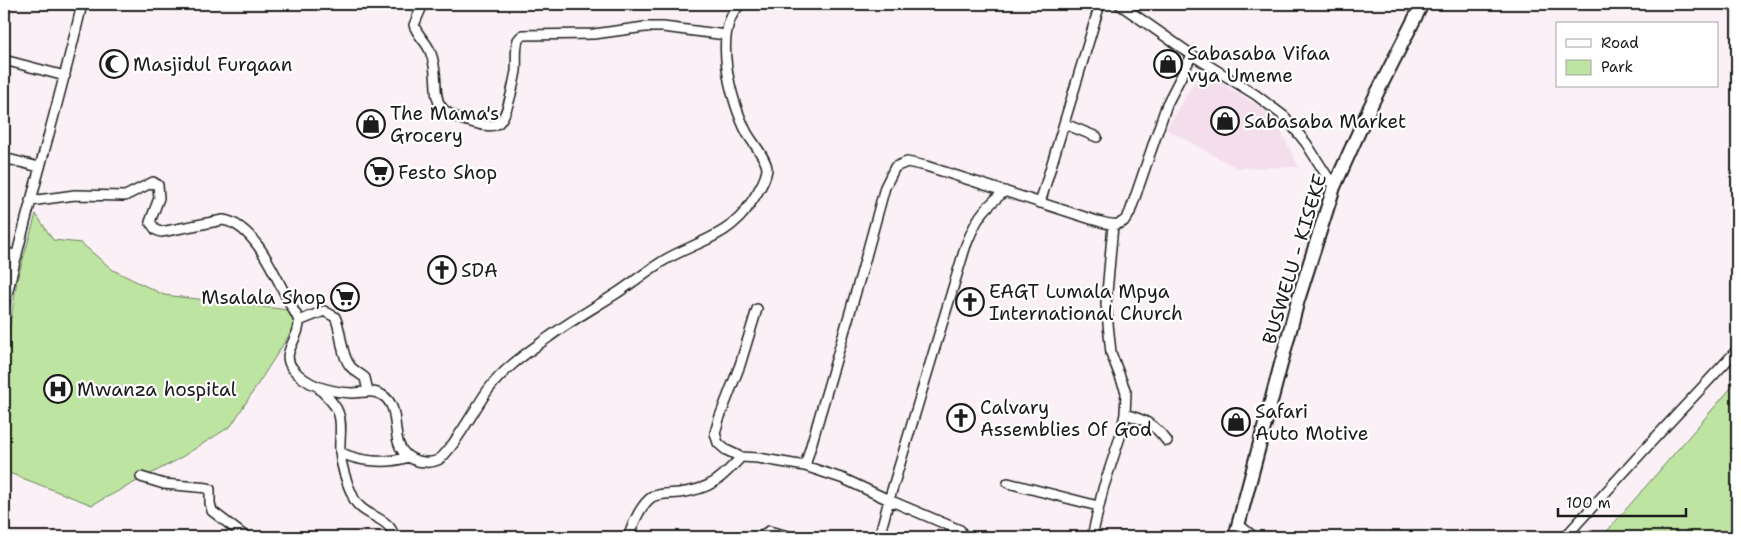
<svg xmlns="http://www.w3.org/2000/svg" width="1741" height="541" font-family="'Shantell Sans',sans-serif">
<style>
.built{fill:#f4deeb}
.green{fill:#bde4a0;stroke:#6c805e}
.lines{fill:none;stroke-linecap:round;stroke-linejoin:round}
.street-casing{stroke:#1c1c1c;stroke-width:12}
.secondary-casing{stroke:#1c1c1c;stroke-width:16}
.street{stroke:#fff;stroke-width:9}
.secondary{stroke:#fff;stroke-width:12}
.labels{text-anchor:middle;stroke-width:4.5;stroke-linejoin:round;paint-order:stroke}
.poi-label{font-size:19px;fill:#1c1c1c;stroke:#fff;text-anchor:start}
.street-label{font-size:19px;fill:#1c1c1c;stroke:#fff}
</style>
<rect width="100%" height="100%" fill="#faf0f6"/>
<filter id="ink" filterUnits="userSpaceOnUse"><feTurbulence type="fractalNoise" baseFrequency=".02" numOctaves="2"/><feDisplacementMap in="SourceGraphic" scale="10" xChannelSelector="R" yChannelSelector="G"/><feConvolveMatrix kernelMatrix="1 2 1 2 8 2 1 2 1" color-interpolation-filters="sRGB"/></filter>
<g filter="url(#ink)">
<path class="built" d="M1201 71 1280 119 1277 124 1299 167 1237 168 1166 129Z"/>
<path class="green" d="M36 214 53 240 81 243 113 270 164 295 289 310 295 326 231 426 177 460 92 505 4 471V362L17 280Z
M1737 381V537H1602Z"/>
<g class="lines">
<defs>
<path id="street" d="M423 4 414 25C417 35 426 41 430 51 445 87 419 109 471 122 478 124 490 128 497 124 507 120 514 82 516 71 517 61 515 49 518 40 520 37 520 37 523 35L594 34 645 27H663L726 35
M1119 4 1192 55 1256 95 1285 117 1306 143 1334 187
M4 60 65 76
M1065 124 1097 137
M4 158 39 167
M30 201 75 195 125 196 153 182 158 185 159 198 150 222 156 230 161 232 223 220C256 225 276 278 290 304 293 310 298 316 299 322 300 339 279 353 293 369 308 387 330 392 352 393 363 393 371 389 382 395 404 408 387 443 409 457 416 462 430 464 438 460 452 452 476 406 488 390 504 368 527 353 549 337 570 321 594 308 617 293 632 283 647 271 663 261 693 243 731 236 750 204 756 195 767 179 767 168 766 158 752 142 747 133 731 102 711 30 741 4
M1040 203 1100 4
M4 252 17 256
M4 307C27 206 59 106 82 4
M757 309 740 365 719 419 715 433 718 443 726 450 741 457 758 458 805 466 844 479 889 500 955 528 960 530 964 537
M299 321 324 311 335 317C342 331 340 353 350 366 354 371 361 374 365 378L368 391
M319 388C325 395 335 403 338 412 343 423 339 439 340 451 341 467 347 484 354 499 363 517 391 517 394 537
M1125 414C1145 420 1154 424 1167 441
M340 452C358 462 388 464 408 457
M805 466 862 271 885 187 895 167 907 162 926 166 1094 220C1109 224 1123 230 1130 212L1167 104 1192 55
M141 477 164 484 208 488 210 489V503L212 511 246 537
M1008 483 1098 506
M1239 525 1254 537
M628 537C633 525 640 505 652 497 660 493 670 494 679 493 711 489 721 479 741 457
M759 537 769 531 792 537
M879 537 889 500 965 248C976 219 981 211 1005 191
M1092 537 1103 489 1120 437 1125 414 1126 392 1111 353 1106 304 1113 225
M1565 537 1655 438 1737 350"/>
<path id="secondary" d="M1235 537 1298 300 1334 187 1370 107 1422 4"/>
</defs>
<use href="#street" class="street-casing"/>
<use href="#secondary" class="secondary-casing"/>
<use href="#street" class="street"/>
<use href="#secondary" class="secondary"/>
</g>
</g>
<defs>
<symbol id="mosque-ring" viewBox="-11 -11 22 22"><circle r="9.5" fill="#fff" stroke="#1c1c1c" stroke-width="1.5"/><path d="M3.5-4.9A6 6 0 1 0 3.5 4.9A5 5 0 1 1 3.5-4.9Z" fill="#1c1c1c"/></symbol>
<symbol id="shop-ring" viewBox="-11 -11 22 22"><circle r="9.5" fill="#fff" stroke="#1c1c1c" stroke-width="1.5"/><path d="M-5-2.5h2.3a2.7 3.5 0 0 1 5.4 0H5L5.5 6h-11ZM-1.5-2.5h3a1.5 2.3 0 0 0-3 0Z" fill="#1c1c1c"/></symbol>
<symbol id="supermarket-ring" viewBox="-11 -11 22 22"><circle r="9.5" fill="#fff" stroke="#1c1c1c" stroke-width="1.5"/><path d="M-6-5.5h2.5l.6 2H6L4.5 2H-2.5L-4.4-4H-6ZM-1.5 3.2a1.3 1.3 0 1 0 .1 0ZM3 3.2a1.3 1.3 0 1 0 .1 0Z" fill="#1c1c1c"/></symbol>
<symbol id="church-ring" viewBox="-11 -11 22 22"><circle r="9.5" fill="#fff" stroke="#1c1c1c" stroke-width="1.5"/><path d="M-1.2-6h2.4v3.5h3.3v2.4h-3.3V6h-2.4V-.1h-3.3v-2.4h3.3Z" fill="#1c1c1c"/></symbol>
<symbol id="hospital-ring" viewBox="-11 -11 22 22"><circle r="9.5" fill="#fff" stroke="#1c1c1c" stroke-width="1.5"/><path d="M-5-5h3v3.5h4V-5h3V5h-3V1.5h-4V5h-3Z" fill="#1c1c1c"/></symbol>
</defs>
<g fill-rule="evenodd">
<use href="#mosque-ring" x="98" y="48" width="32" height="32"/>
<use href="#shop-ring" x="1152" y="48" width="32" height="32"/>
<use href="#shop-ring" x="1209" y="105" width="32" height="32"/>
<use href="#shop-ring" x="355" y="108" width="32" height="32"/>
<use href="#supermarket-ring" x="363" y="156" width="32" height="32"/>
<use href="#church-ring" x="426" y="254" width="32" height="32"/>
<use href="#supermarket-ring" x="329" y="281" width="32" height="32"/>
<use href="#church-ring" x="954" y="286" width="32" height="32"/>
<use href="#hospital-ring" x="42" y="373" width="32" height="32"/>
<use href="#church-ring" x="945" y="402" width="32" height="32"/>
<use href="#shop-ring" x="1220" y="406" width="32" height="32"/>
</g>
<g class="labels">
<g class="poi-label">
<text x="1187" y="60">Sabasaba Vifaa<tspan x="1187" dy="22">vya Umeme</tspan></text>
<text x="133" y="71">Masjidul Furqaan</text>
<text x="390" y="120">The Mama's<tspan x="390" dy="22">Grocery</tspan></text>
<text x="1244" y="128">Sabasaba Market</text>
<text x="398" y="179">Festo Shop</text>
<text x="461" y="277">SDA</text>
<text x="989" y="298">EAGT Lumala Mpya<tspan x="989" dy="22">International Church</tspan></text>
<text x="326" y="304" text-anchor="end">Msalala Shop</text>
<text x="77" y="396">Mwanza hospital</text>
<text x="980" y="414">Calvary<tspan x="980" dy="22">Assemblies Of God</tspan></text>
<text x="1255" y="418">Safari<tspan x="1255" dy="22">Auto Motive</tspan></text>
</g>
<g class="street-label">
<text transform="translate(1294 259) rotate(-73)" y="7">BUSWELU - KISEKE</text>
</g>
</g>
<rect width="1741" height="541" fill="none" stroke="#fff" stroke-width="20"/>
<rect x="10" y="10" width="1721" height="521" fill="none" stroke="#1c1c1c" stroke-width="2" filter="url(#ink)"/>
<rect x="1556" y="22" width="162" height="65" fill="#ffffff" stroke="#a4a4a4"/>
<rect x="1566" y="39" width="25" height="8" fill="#ffffff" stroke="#a4a4a4"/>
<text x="1601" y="48" font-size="15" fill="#1c1c1c">Road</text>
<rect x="1566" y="60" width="25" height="15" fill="#bde4a0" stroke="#a4a4a4"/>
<text x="1601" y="72" font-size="15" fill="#1c1c1c">Park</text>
<path d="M1558 508v8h128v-8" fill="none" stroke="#1c1c1c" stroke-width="2.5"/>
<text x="1566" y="508" font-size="15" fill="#1c1c1c" stroke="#ffffff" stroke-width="4" paint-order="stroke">100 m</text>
</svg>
